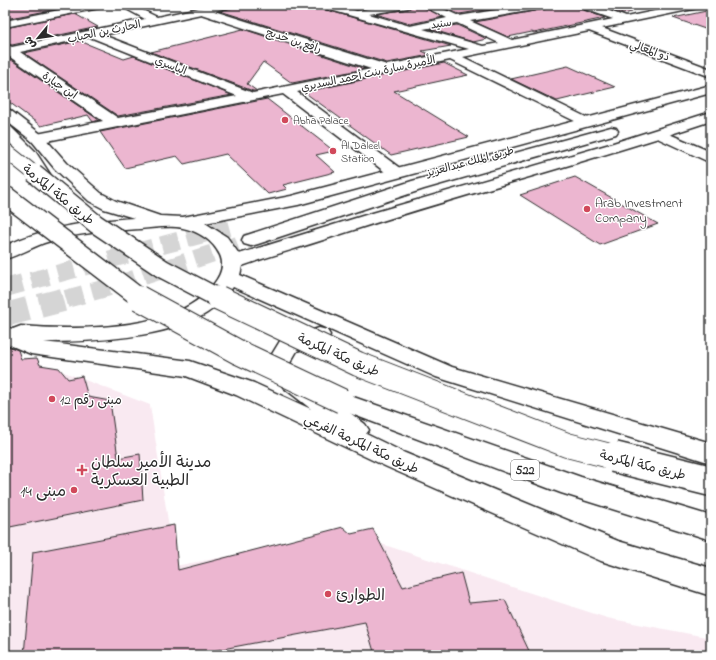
<svg xmlns="http://www.w3.org/2000/svg" width="716" height="660" font-family="'Indie Flower','Playpen Sans Arabic',sans-serif">
<style>
.built{fill:#f9e9f1}
.building{fill:#ecb6d0;stroke:#2b2b2b}
.lines{fill:none;stroke-linecap:round;stroke-linejoin:round}
.major-tunnel-far1{stroke:#d5d5d5;stroke-width:18;stroke-dasharray:18 9;stroke-linecap:butt}
.major-tunnel{stroke:#d5d5d5;stroke-width:24;stroke-dasharray:24 12;stroke-linecap:butt}
.minor-casing{stroke:#2b2b2b;stroke-width:3}
.major-casing{stroke:#2b2b2b;stroke-width:3}
.highway-casing{stroke:#2b2b2b;stroke-width:3}
.minor{fill:#fff;fill-rule:evenodd}
.major{fill:#fff;fill-rule:evenodd}
.highway{fill:#fff;fill-rule:evenodd}
.highway-bridge-far3-casing{stroke:#2b2b2b;stroke-width:16;stroke-linecap:butt}
.highway-bridge-far2-casing{stroke:#2b2b2b;stroke-width:21;stroke-linecap:butt}
.highway-bridge-far1-casing{stroke:#2b2b2b;stroke-width:26;stroke-linecap:butt}
.highway-bridge-casing{stroke:#2b2b2b;stroke-width:33;stroke-linecap:butt}
.highway-bridge-far3{stroke:#fff;stroke-width:14}
.highway-bridge-far2{stroke:#fff;stroke-width:18}
.highway-bridge-far1{stroke:#fff;stroke-width:24}
.highway-bridge{stroke:#fff;stroke-width:30}
.poi-dot{fill:#d1495b;stroke:#fff;stroke-width:1.5}
.labels{text-anchor:middle;stroke-width:3;stroke-linejoin:round;paint-order:stroke}
.far-street-label{font-size:11px;fill:#2b2b2b;stroke:#fff}
.far-poi-label{font-size:11px;fill:#2b2b2b;stroke:#fff;text-anchor:start}
.shield{fill:#fff;stroke:#6b6b6b;stroke-width:1}
.shield-label{font-size:12px;font-weight:bold;fill:#2b2b2b}
.street-label{font-size:13px;fill:#2b2b2b;stroke:#fff}
.poi-label{font-size:13px;fill:#2b2b2b;stroke:#fff;text-anchor:start}
.near-poi-label{font-size:16px;fill:#2b2b2b;stroke:#fff;text-anchor:start}
</style>
<rect width="100%" height="100%" fill="#fff"/>
<filter id="ink" filterUnits="userSpaceOnUse"><feTurbulence type="fractalNoise" baseFrequency=".025" numOctaves="2"/><feDisplacementMap in="SourceGraphic" scale="8" xChannelSelector="R" yChannelSelector="G"/><feConvolveMatrix kernelMatrix="1 2 1 2 8 2 1 2 1" color-interpolation-filters="sRGB"/></filter>
<g filter="url(#ink)">
<path class="built" d="M5 364 64 372 150 405 175 566 351 534 607 618 711 638V655H5Z"/>
<path class="building" d="M5 5H57L62 8 5 19Z
M233 5H318L320 8 451 46 422 51 430 55 387 63 220 11 231 8Z
M341 5H380L357 9Z
M414 5H420L443 17 410 24 376 14 408 9Z
M438 5H518L459 14Z
M551 5H577L578 8 605 18 534 33 532 32 508 37 475 22 545 9Z
M597 5H632V12L623 14Z
M711 10V31L673 18Z
M75 14 98 27 12 45 5 43V28Z
M457 25 487 39 473 42 430 29Z
M243 29 365 69 292 83 263 62 247 84 257 91H253L151 52Z
M80 41 124 59 134 56 232 95 118 116 24 53Z
M5 57H7L99 120 93 122 88 115 41 126 5 99Z
M444 63 468 75 394 91 469 137 391 155 304 92Z
M568 66 615 87 557 101 511 79Z
M267 99 334 151 316 155 335 172 283 185 287 189 268 194 226 154 184 164 177 156 125 168 100 132Z
M575 177 658 224 600 245 520 195Z
M5 345 18 350 21 359 37 358 40 365 59 368 68 379 82 376 88 397 110 401 118 458 140 454 143 500 5 528Z
M174 525 178 570 343 527 351 534 373 529 403 587 461 573 469 603 505 600 531 655H375L365 622 191 655H24L33 552Z"/>
<g class="lines">
<path class="major-tunnel-far1" d="M5 288 229 227
M66 299 110 287 250 241"/>
<path class="major-tunnel" d="M5 315 70 298"/>
<defs>
<path id="minor" d="M84 5H104L99 8 5 27V21Z
M119 5H132L157 17 212 5H232L231 7 214 11 387 65 469 49 320 7 319 5H335L357 11 388 5H413L408 8 369 14 410 26 447 18 421 5H434L459 16 527 5H550L545 8 470 21 512 40 613 19 579 7 578 5H593L626 17 683 5H703L698 8 602 28 711 69V77L589 31 463 57 590 119 592 122 590 125 585 126 450 60 297 92 401 169 403 172 401 175 395 177 389 175 283 94 37 143 32 141 29 138 32 135 103 121 7 55 5 56V44L12 47 145 19ZM201 14 371 69 253 93 103 35ZM457 23 499 43 483 46 423 29ZM90 37 237 96 118 118 20 52Z
M660 130 711 152V163L655 137 653 134 655 131Z"/>
<path id="major" d="M711 85V93L298 205 205 223 227 237 239 254 369 214 610 144 711 112V121C583 164 451 197 323 240 296 249 269 256 242 266L240 275 452 367 711 443V463L436 377 233 287C225 297 217 307 207 313 169 338 89 342 44 342L190 361 254 383 311 409 284 388 266 364 280 341 319 328 327 330 330 335 327 340 297 351 290 363 300 376 365 424 369 430 366 434 405 453 618 541 711 568V596L601 561 387 467 236 395 186 376 31 354 5 343V327L13 329 21 326C68 330 149 330 190 305 199 300 206 293 213 285 222 274 226 262 217 250 209 237 191 228 176 227 164 226 152 228 140 229 108 231 75 233 44 243 31 248 19 255 5 259V246C45 227 90 221 134 218L104 209 89 201 55 169 32 141 5 120V109L10 110 42 135 67 163 101 193 116 201 160 216 183 217 291 196Z
M5 125 10 126 35 151 59 188 57 192 51 193 45 192 23 157 5 138Z
M611 127 616 128 618 131 616 134 424 189 258 244 251 246 244 244 242 240 244 236 412 181Z"/>
<path id="highway" d="M342 393 581 477 711 516V540L561 493 333 407 330 401 333 395Z"/>
</defs>
<use href="#minor" class="minor-casing"/>
<use href="#major" class="major-casing"/>
<use href="#highway" class="highway-casing"/>
<use href="#minor" class="minor"/>
<use href="#major" class="major"/>
<use href="#highway" class="highway"/>
<defs>
<path id="highway-bridge-far3" d="M5 150 35 174"/>
<path id="highway-bridge-far2" d="M34 173 96 224 163 269 220 299
M5 195 141 299"/>
<path id="highway-bridge-far1" d="M139 298 238 352 342 401
M219 298 358 364 567 445 618 458"/>
<path id="highway-bridge" d="M614 457 711 481"/>
</defs>
<use href="#highway-bridge-far3" class="highway-bridge-far3-casing"/>
<use href="#highway-bridge-far2" class="highway-bridge-far2-casing"/>
<use href="#highway-bridge-far1" class="highway-bridge-far1-casing"/>
<use href="#highway-bridge" class="highway-bridge-casing"/>
<use href="#highway-bridge-far3" class="highway-bridge-far3"/>
<use href="#highway-bridge-far2" class="highway-bridge-far2"/>
<use href="#highway-bridge-far1" class="highway-bridge-far1"/>
<use href="#highway-bridge" class="highway-bridge"/>
</g>
</g>
<g class="poi-dot">
<circle cx="285" cy="120" r="4"/>
<circle cx="333" cy="151" r="4"/>
<circle cx="587" cy="209" r="4"/>
<circle cx="52" cy="399" r="4"/>
<path d="M80 464h4v4h4v4h-4v4h-4v-4h-4v-4h4z"/>
<circle cx="74" cy="490" r="4"/>
<circle cx="328" cy="594" r="4"/>
</g>
<g class="labels">
<g class="far-street-label">
<text transform="translate(441 23) rotate(-8)" y="4">سنيد</text>
<text transform="translate(104 31) rotate(-12)" y="4">الحارث بن الحباب</text>
<text transform="translate(294 40) rotate(18)" y="4">رافع بن خديج</text>
<text transform="translate(650 50) rotate(20)" y="4">ذو المعالي</text>
<text transform="translate(171 65) rotate(21)" y="4">الياسري</text>
<text transform="translate(368 73) rotate(-12)" y="4">الأميرة سارة بنت أحمد السديري</text>
<text transform="translate(60 85) rotate(34)" y="4">ابن جبارة</text>
<text transform="translate(470 161) rotate(-15)" y="4">طريق الملك عبدالعزيز</text>
</g>
<g class="far-poi-label">
<text x="293" y="124">Abha Palace</text>
<text x="341" y="149">Al Daleel<tspan x="341" dy="13">Station</tspan></text>
</g>
<rect class="shield" x="511" y="460" width="28" height="20" rx="3"/>
<g class="shield-label">
<text x="525" y="474">522</text>
</g>
<g class="street-label">
<text transform="translate(59 194) rotate(39)" y="5">طريق مكة المكرمة</text>
<text transform="translate(339 354) rotate(24)" y="5">طريق مكة المكرمة</text>
<text transform="translate(362 443) rotate(25)" y="5">طريق مكة المكرمة الفرعي</text>
<text transform="translate(643 464) rotate(14)" y="5">طريق مكة المكرمة</text>
</g>
<g class="poi-label">
<text x="595" y="207">Arab Investment<tspan x="595" dy="15">Company</tspan></text>
<text x="60" y="404">مبنى رقم 12</text>
</g>
<g class="near-poi-label">
<text x="91" y="467">مدينة الأمير سلطان<tspan x="91" dy="18">الطبية العسكرية</tspan></text>
<text x="66" y="496" text-anchor="end">مبنى 14</text>
<text x="336" y="600">الطوارئ</text>
</g>
</g>
<rect width="716" height="660" fill="none" stroke="#fff" stroke-width="20"/>
<rect x="10" y="10" width="696" height="640" fill="none" stroke="#2b2b2b" stroke-width="1.5" filter="url(#ink)"/>
<g transform="translate(38 38) rotate(241)" stroke="#ffffff" stroke-width="3" paint-order="stroke">
<path d="M0-3L7 15L0 10L-7 15Z" fill="#2b2b2b"/>
<text y="-6" font-size="11" font-weight="bold" text-anchor="middle" fill="#2b2b2b">ش</text>
</g>
</svg>
